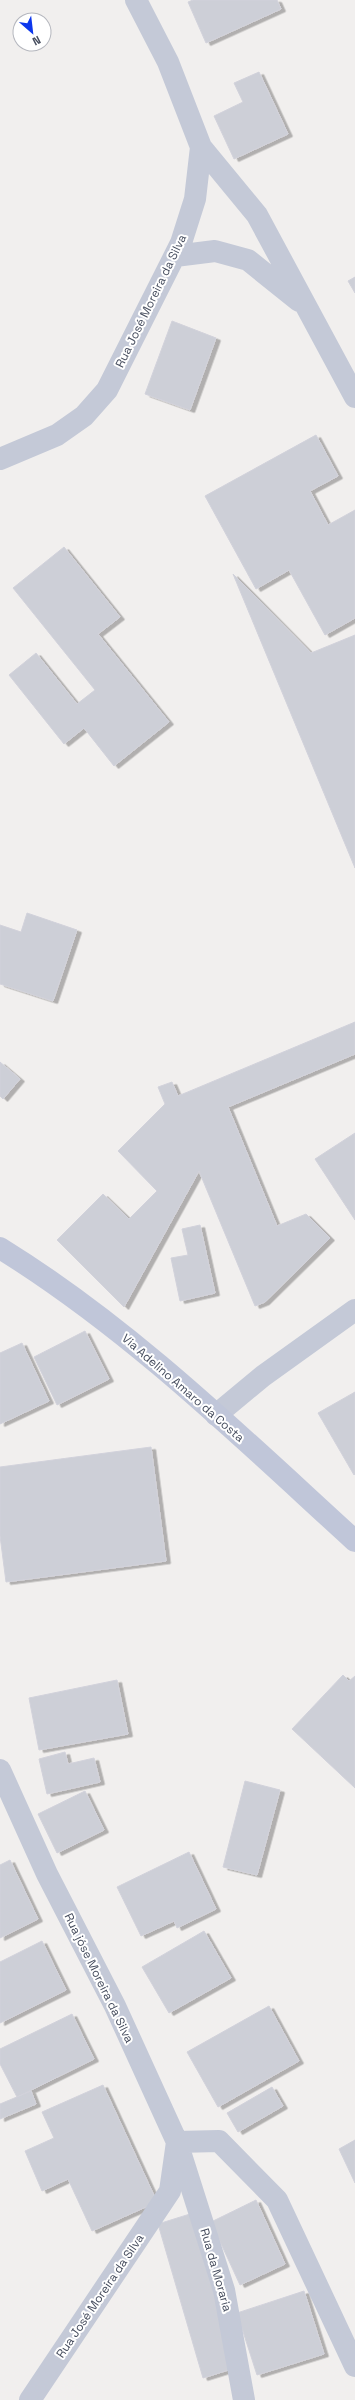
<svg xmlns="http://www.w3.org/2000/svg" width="355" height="2400" font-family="'Space Grotesk',sans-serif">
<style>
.building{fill:#cdcfd7;stroke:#d2d2db;filter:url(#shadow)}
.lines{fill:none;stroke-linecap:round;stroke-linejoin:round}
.minor{stroke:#c4c9d7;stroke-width:22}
.secondary{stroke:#c0c6d9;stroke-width:22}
.labels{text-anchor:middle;stroke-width:4;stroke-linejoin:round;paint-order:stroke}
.street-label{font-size:12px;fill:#454c5d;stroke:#fff}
</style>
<defs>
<filter id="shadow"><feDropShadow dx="4.5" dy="2.5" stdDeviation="0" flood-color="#0004"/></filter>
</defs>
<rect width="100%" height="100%" fill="#f1efee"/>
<path class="building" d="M193 0H277L281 9 206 43 188 2Z
M259 72 288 134 234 159 214 116 243 102 234 83Z
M355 277V293L348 281Z
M172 321 216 338 190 410 145 394Z
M316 435 338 476 310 491 328 525 355 510V618L325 635 289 570 256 589 205 496Z
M64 547 120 617 98 634 169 722 114 766 84 728 64 744 9 675 36 653 77 704 95 690 13 588Z
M233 574 311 653 355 635V868Z
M27 913 77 930 53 1001 0 984V925L21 932Z
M355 1022V1054L228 1107 277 1226 306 1214 330 1238 265 1302 255 1306 199 1171 124 1307 57 1240 103 1194 129 1219 157 1191 118 1151 165 1104 158 1087 172 1082 178 1096Z
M0 1062 20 1079 3 1099 0 1096Z
M355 1133V1220L315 1159Z
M200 1225 215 1293 180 1301 171 1258 188 1255 182 1229Z
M85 1331 109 1379 57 1405 34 1357Z
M22 1343 49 1401 0 1424V1353Z
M355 1392V1474L354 1475 318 1413Z
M151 1447 166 1561 6 1582 0 1536V1467Z
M343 1675 349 1681 355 1676V1788L292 1729Z
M117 1680 128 1734 39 1750 29 1698Z
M65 1752 68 1764 94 1758 100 1782 47 1794 39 1759Z
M245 1781 280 1790 257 1875 223 1867Z
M85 1791 104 1830 57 1853 38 1814Z
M189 1852 216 1909 177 1928 174 1921 141 1936 117 1887Z
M10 1860 38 1919 0 1938V1865Z
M204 1931 231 1978 169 2013 142 1967Z
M42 1941 66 1990 0 2023V1962Z
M269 2006 299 2061 218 2107 187 2052Z
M72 2014 94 2059 17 2097 0 2064V2049Z
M103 2085 157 2202 92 2231 68 2179 42 2191 25 2151 54 2138 42 2112Z
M272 2087 283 2106 238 2132 227 2113Z
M31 2091 36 2104 0 2119V2104Z
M355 2140V2183L339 2149Z
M256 2200 285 2264 240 2285 211 2222Z
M193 2213 238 2367 203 2378 158 2224Z
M304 2291 324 2354 257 2375 237 2313Z"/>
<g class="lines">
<path class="minor" d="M201 147 257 215 355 397
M175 256 215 251 248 260 299 301
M0 459 57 435 84 416 107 390 181 243 195 199 201 147 168 62 136 0
M216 1415 263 1376 355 1310
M0 1770 47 1874 115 2006 177 2142 170 2191 30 2400
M244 2400 224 2290 177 2142 219 2141 277 2200 355 2366"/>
<path class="secondary" d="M0 1248C131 1329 242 1438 355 1541"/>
</g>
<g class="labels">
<g class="street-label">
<text transform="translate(151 301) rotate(-64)" y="4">Rua José Moreira da Silva</text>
<text transform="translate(183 1388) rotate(41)" y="4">Via Adelino Amaro da Costa</text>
<text transform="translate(99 1978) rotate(64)" y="4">Rua jóse Moreira da Silva</text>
<text transform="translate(216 2270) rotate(74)" y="4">Rua da Moraria</text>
<text transform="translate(100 2296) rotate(-56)" y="4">Rua José Moreira da Silva</text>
</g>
</g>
<g transform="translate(32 32) rotate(152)"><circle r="19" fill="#ffffff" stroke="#b5b7be"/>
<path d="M0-3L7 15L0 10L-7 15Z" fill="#0d37ed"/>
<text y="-6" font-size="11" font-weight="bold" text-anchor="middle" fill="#454c5d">N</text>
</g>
</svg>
